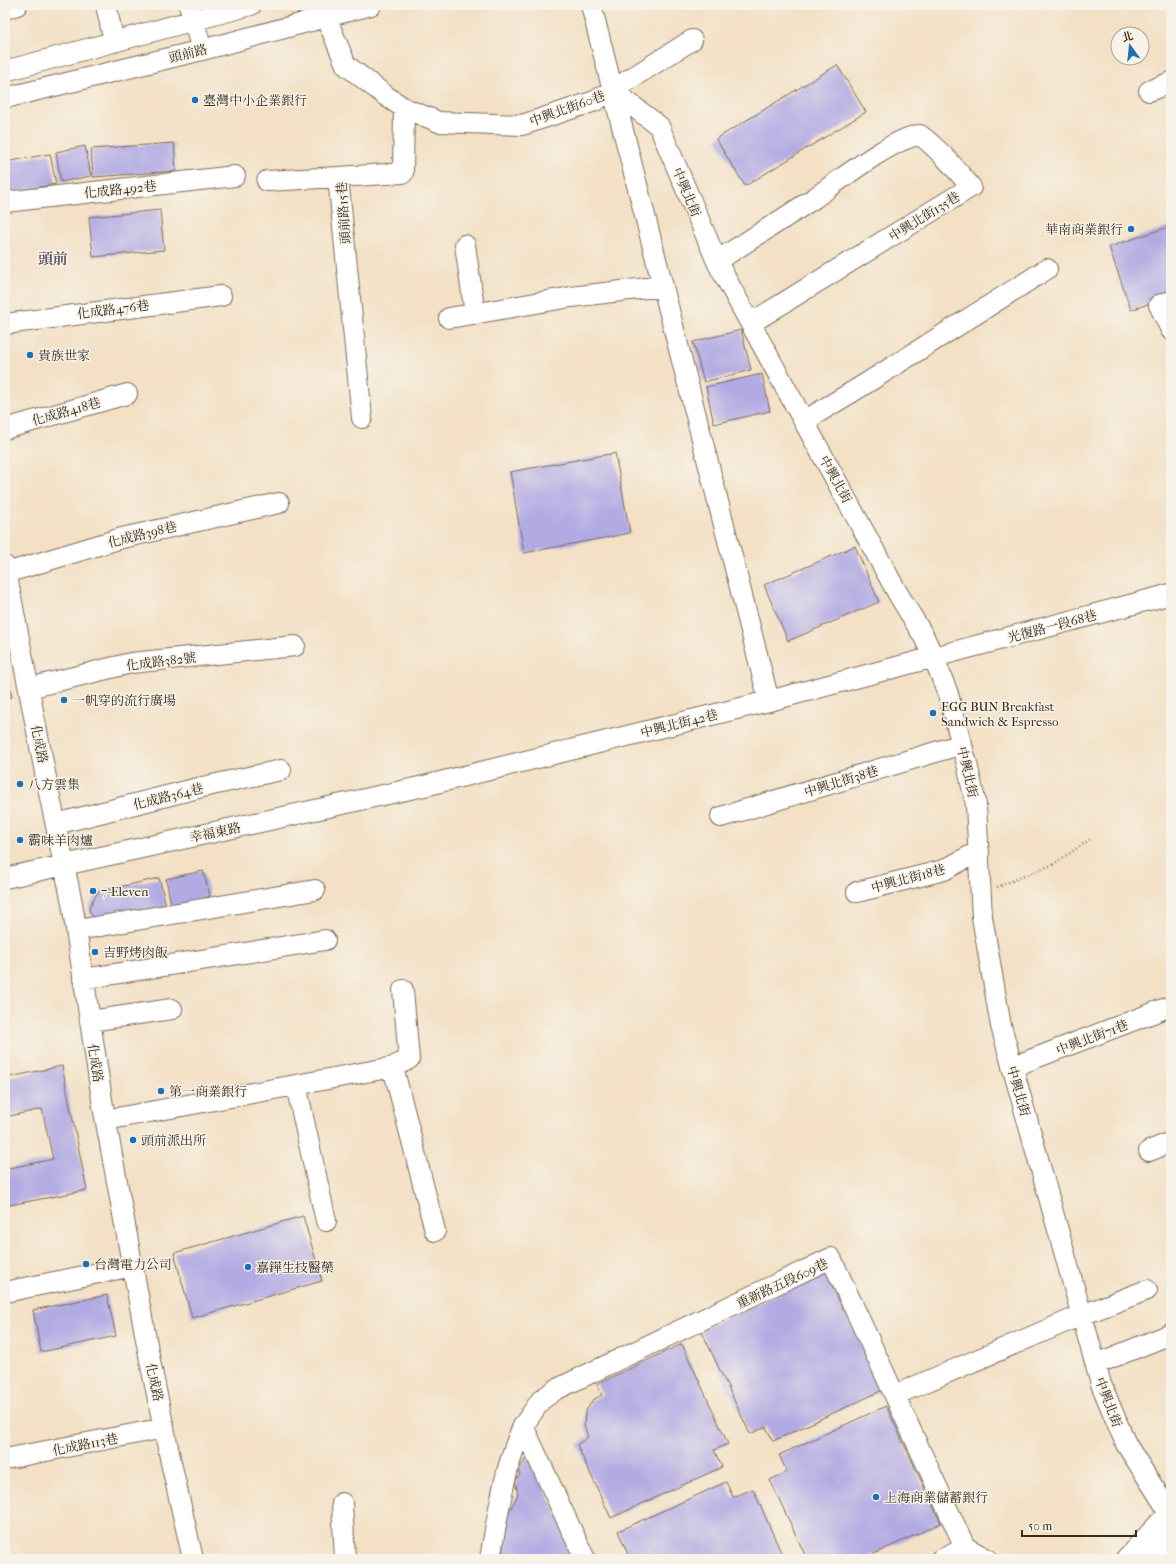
<svg xmlns="http://www.w3.org/2000/svg" width="1176" height="1564" font-family="'IM FELL French Canon','Noto Serif TC',serif">
<style>
.building{fill:#b2abe3}
.lines{fill:none;stroke-linecap:round;stroke-linejoin:round}
.minor-casing{stroke:#7b6a58;stroke-width:22}
.major-casing{stroke:#7b6a58;stroke-width:24}
.path{stroke:#7b6a58;stroke-width:2.5;stroke-dasharray:1 3;stroke-linecap:butt}
.minor{stroke:#fff;stroke-width:20}
.major{stroke:#fff;stroke-width:22}
.poi-dot{fill:#1f6fb2;stroke:#f7f3e8;stroke-width:1.5}
.labels{text-anchor:middle;stroke-width:3;stroke-linejoin:round;paint-order:stroke}
.street-label{font-size:13px;fill:#3b2a1e;stroke:#f7f3e8}
.poi-label{font-size:13px;fill:#3b2a1e;stroke:#f7f3e8;text-anchor:start}
.quarter-label{font-size:15px;font-weight:bold;fill:#655763;stroke:#f7f3e8}
</style>
<rect width="100%" height="100%" fill="#f7f3e8"/>
<filter id="ink" filterUnits="userSpaceOnUse"><feTurbulence type="fractalNoise" baseFrequency=".025" numOctaves="2"/><feDisplacementMap in="SourceGraphic" scale="8" xChannelSelector="R" yChannelSelector="G"/><feConvolveMatrix kernelMatrix="1 2 1 2 8 2 1 2 1" color-interpolation-filters="sRGB"/></filter>
<filter id="wash" filterUnits="userSpaceOnUse"><feTurbulence type="fractalNoise" baseFrequency=".012" numOctaves="4" result="noise"/><feDisplacementMap in="SourceGraphic" scale="16" xChannelSelector="R" yChannelSelector="G"/><feGaussianBlur stdDeviation="0.9" result="paint"/><feColorMatrix in="noise" values="0 0 0 0 0 0 0 0 0 0 0 0 0 0 0 0 0 1.4 0 .05"/><feComposite in="paint" operator="in"/></filter>
<g filter="url(#wash)">
<rect width="100%" height="100%" fill="#f3e0c5"/>
<g id="blocks">
<path class="building" d="M837 65 866 112 745 186 716 139Z
M174 143 176 171 93 177 91 149Z
M85 146 91 176 61 182 56 152Z
M50 154 56 184 5 193V162Z
M160 210 164 250 93 257 89 217Z
M1171 226V296L1131 310 1109 247Z
M741 330 751 370 704 382 693 342Z
M762 374 770 411 714 424 706 387Z
M615 453 630 533 524 553 510 472Z
M855 546 879 602 788 641 764 585Z
M5 666 12 697 5 699Z
M203 871 210 896 172 909 166 879Z
M159 878 167 909 95 919 90 913 89 907 98 892Z
M62 1066 87 1190 5 1206V1169L53 1159 42 1109 5 1117V1078Z
M303 1216 322 1281 192 1318 174 1253Z
M828 1271 883 1390 773 1441 766 1427 750 1434 701 1330Z
M107 1295 116 1336 41 1352 33 1310Z
M682 1344 728 1444 714 1450 722 1467 611 1518 577 1445 588 1437 584 1425 585 1412 593 1400 602 1395 597 1384Z
M886 1406 941 1523 863 1559H807L770 1480 787 1472 779 1455Z
M528 1455 580 1559H502L504 1533 507 1516 518 1494 515 1481 520 1475 518 1471Z
M726 1482 733 1497 753 1489 784 1559H630L618 1531Z"/>
</g>
</g>
<g filter="url(#ink)">
<use href="#blocks" fill-opacity="0" stroke="#7b6a58" stroke-width="1"/>
<g class="lines">
<defs>
<path id="minor" d="M106 5 114 42
M189 5 202 50
M324 5 326 17 346 65 386 96 404 108 403 173 338 177 362 418
M591 5 769 701
M5 9 17 5
M5 71 251 5
M613 91 659 126 718 264 897 592 924 637 934 658 948 694 967 764 976 805 982 917 1001 1026 1101 1384 1126 1444 1171 1515
M1149 91 1171 82
M5 98 202 50 371 5
M404 108 439 122 522 125 595 101 692 40
M267 181 338 177
M5 202 235 176
M465 245 475 314
M718 264 723 257C753 238 783 219 813 199 836 183 894 137 920 135 940 150 955 168 971 187L751 323
M1171 301 1159 305 1171 330
M449 318 571 297 663 286
M5 324 221 296
M804 421 862 386 1047 269
M5 429 127 394
M5 566 47 783 72 903 103 1106 151 1366 172 1467 193 1559
M6 573 122 538 279 503
M29 688 131 663 295 646
M721 817 962 744
M56 824 198 788 281 770
M5 878 424 786 769 701 1171 594
M857 892 944 870 979 851
M77 930 315 890
M83 979 325 940
M90 1021 172 1009
M393 1067 435 1231
M1012 1067 1171 1006
M296 1085 326 1221
M106 1120 393 1067 409 1059 403 990
M1149 1151 1171 1142
M5 1292 133 1266
M1096 1364 1171 1334
M895 1395 1082 1315 1147 1290
M5 1459 164 1428
M342 1503 345 1559
M490 1559C498 1514 504 1468 523 1426
M585 1559 523 1426 541 1400 555 1390 831 1258 965 1547 969 1559
M941 1559 965 1547 987 1559"/>
<path id="major" d="M1127 1559 1171 1512
M1150 1559 1171 1536"/>
</defs>
<use href="#minor" class="minor-casing"/>
<use href="#major" class="major-casing"/>
<path class="path" d="M997 887 1054 864 1092 838"/>
<use href="#minor" class="minor"/>
<use href="#major" class="major"/>
</g>
</g>
<g class="poi-dot">
<circle cx="195" cy="100" r="4"/>
<circle cx="1131" cy="229" r="4"/>
<circle cx="30" cy="355" r="4"/>
<circle cx="64" cy="700" r="4"/>
<circle cx="933" cy="713" r="4"/>
<circle cx="20" cy="784" r="4"/>
<circle cx="20" cy="840" r="4"/>
<circle cx="93" cy="891" r="4"/>
<circle cx="95" cy="952" r="4"/>
<circle cx="161" cy="1091" r="4"/>
<circle cx="133" cy="1140" r="4"/>
<circle cx="86" cy="1264" r="4"/>
<circle cx="248" cy="1267" r="4"/>
<circle cx="876" cy="1497" r="4"/>
</g>
<g class="labels">
<g class="street-label">
<text transform="translate(188 53) rotate(-14)" y="5">頭前路</text>
<text transform="translate(567 108) rotate(-20)" y="5">中興北街60巷</text>
<text transform="translate(120 189) rotate(-6)" y="5">化成路492巷</text>
<text transform="translate(687 192) rotate(67)" y="5">中興北街</text>
<text transform="translate(343 213) rotate(-94)" y="5">頭前路15巷</text>
<text transform="translate(924 216) rotate(-32)" y="5">中興北街135巷</text>
<text transform="translate(113 309) rotate(-7)" y="5">化成路476巷</text>
<text transform="translate(66 411) rotate(-16)" y="5">化成路418巷</text>
<text transform="translate(836 479) rotate(61)" y="5">中興北街</text>
<text transform="translate(142 534) rotate(-14)" y="5">化成路398巷</text>
<text transform="translate(1052 626) rotate(-15)" y="5">光復路一段68巷</text>
<text transform="translate(161 661) rotate(-7)" y="5">化成路382號</text>
<text transform="translate(679 723) rotate(-14)" y="5">中興北街42巷</text>
<text transform="translate(40 744) rotate(79)" y="5">化成路</text>
<text transform="translate(968 772) rotate(77)" y="5">中興北街</text>
<text transform="translate(841 781) rotate(-17)" y="5">中興北街38巷</text>
<text transform="translate(168 796) rotate(-14)" y="5">化成路364巷</text>
<text transform="translate(215 832) rotate(-12)" y="5">幸福東路</text>
<text transform="translate(908 878) rotate(-15)" y="5">中興北街18巷</text>
<text transform="translate(1092 1037) rotate(-21)" y="5">中興北街71巷</text>
<text transform="translate(96 1063) rotate(81)" y="5">化成路</text>
<text transform="translate(1019 1091) rotate(74)" y="5">中興北街</text>
<text transform="translate(782 1283) rotate(-25)" y="5">重新路五段609巷</text>
<text transform="translate(155 1382) rotate(78)" y="5">化成路</text>
<text transform="translate(1109 1402) rotate(69)" y="5">中興北街</text>
<text transform="translate(85 1444) rotate(-11)" y="5">化成路113巷</text>
</g>
<g class="poi-label">
<text x="203" y="105">臺灣中小企業銀行</text>
<text x="1123" y="234" text-anchor="end">華南商業銀行</text>
<text x="38" y="360">貴族世家</text>
<text x="72" y="705">一帆穿的流行廣場</text>
<text x="941" y="711">EGG BUN Breakfast<tspan x="941" dy="15">Sandwich &amp; Espresso</tspan></text>
<text x="28" y="789">八方雲集</text>
<text x="28" y="845">霸味羊肉爐</text>
<text x="101" y="896">7-Eleven</text>
<text x="103" y="957">吉野烤肉飯</text>
<text x="169" y="1096">第一商業銀行</text>
<text x="141" y="1145">頭前派出所</text>
<text x="94" y="1269">台灣電力公司</text>
<text x="256" y="1272">嘉鏵生技醫藥</text>
<text x="884" y="1502">上海商業儲蓄銀行</text>
</g>
<g class="quarter-label">
<text x="53" y="264">頭前</text>
</g>
</g>
<rect width="1176" height="1564" fill="none" stroke="#f7f3e8" stroke-width="20"/>
<g transform="translate(1130 46) rotate(345)"><circle r="19" fill="#f7f3e8" stroke="#aca397"/>
<path d="M0-3L7 15L0 10L-7 15Z" fill="#1f6fb2"/>
<text y="-6" font-size="11" font-weight="bold" text-anchor="middle" fill="#3b2a1e">北</text>
</g>
<path d="M1022 1530v6h114v-6" fill="none" stroke="#3b2a1e" stroke-width="2"/>
<text x="1028" y="1530" font-size="12" fill="#3b2a1e" stroke="#f7f3e8" stroke-width="3" paint-order="stroke">50 m</text>
</svg>
